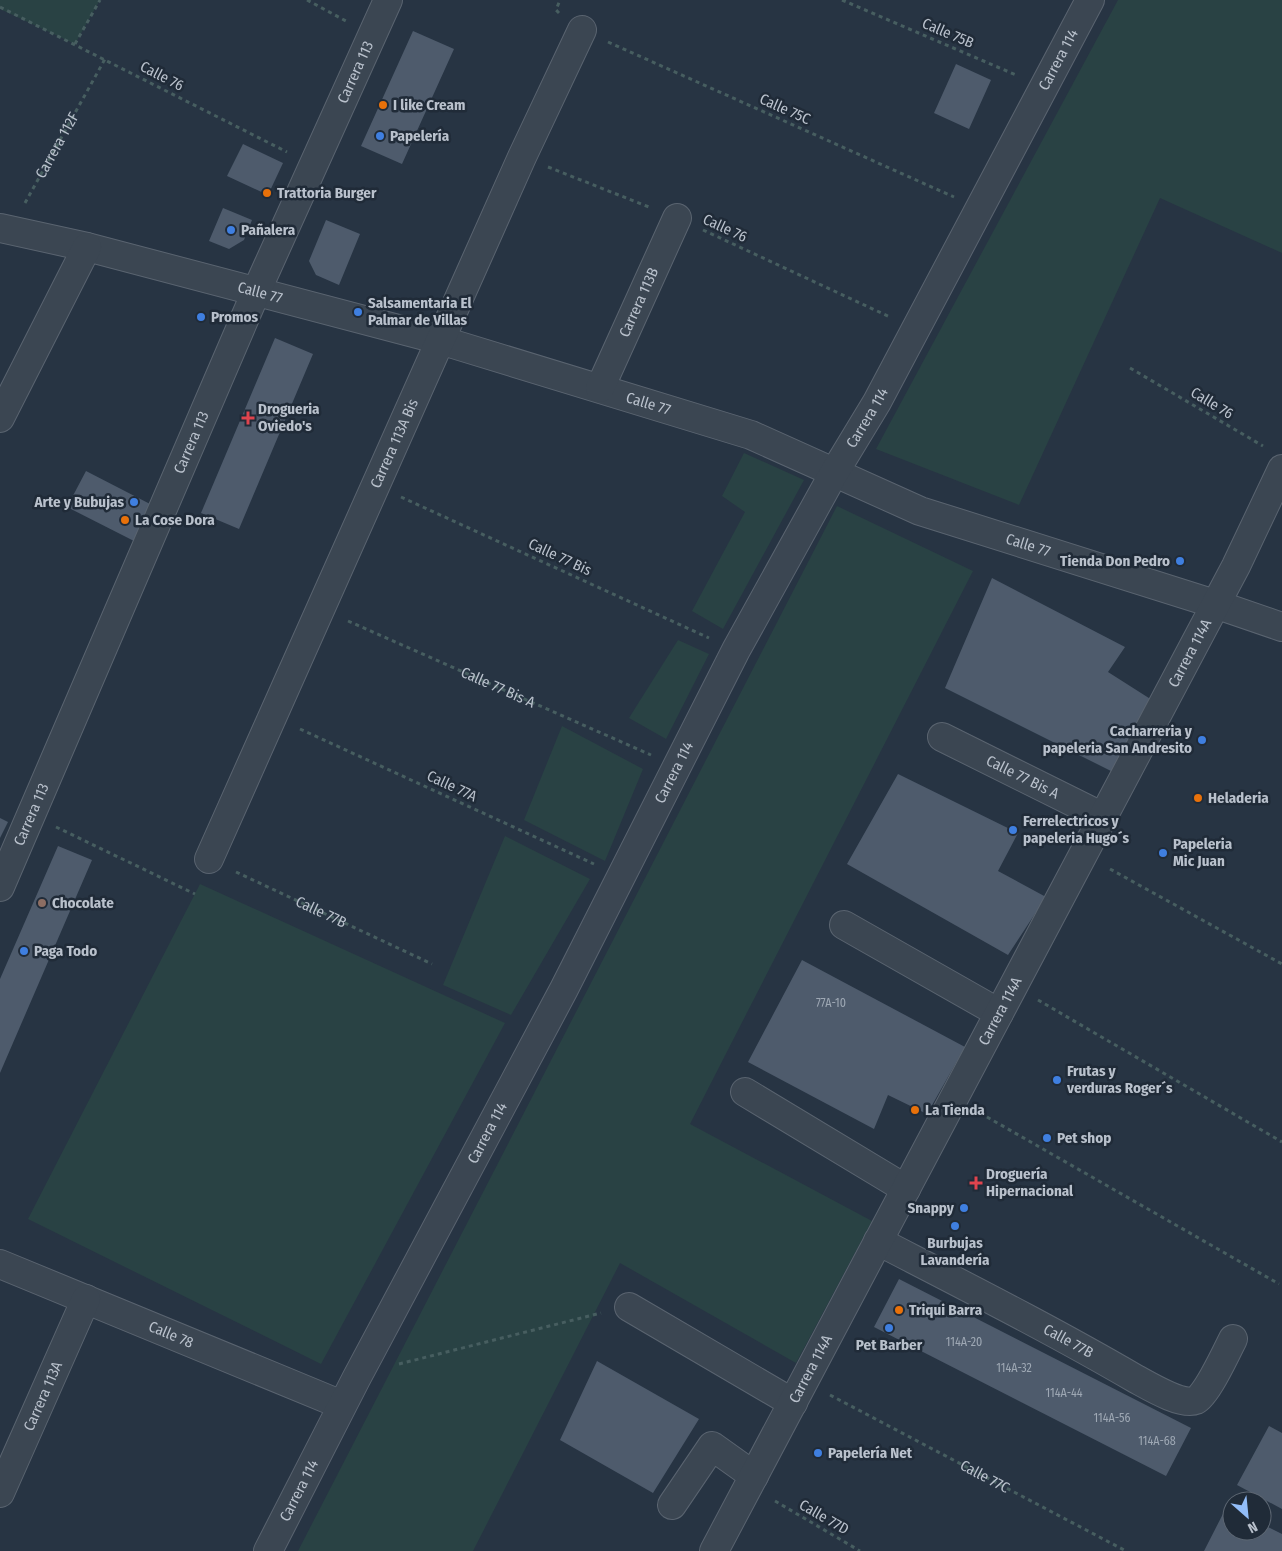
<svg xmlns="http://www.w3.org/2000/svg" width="1282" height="1551" font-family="'Fira Sans Condensed',sans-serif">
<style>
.green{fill:#294244}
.building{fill:#4e5b6c}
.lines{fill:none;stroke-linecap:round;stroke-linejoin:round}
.minor-casing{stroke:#5a6470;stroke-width:30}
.path{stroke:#475e60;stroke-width:3;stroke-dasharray:4 4;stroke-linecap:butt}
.minor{stroke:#3b4652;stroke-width:28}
.food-dot{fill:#e8710a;stroke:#202b38;stroke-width:2}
.shop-dot{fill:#3f7fe0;stroke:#202b38;stroke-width:2}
.health-dot{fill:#e0444e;stroke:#202b38;stroke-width:2}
.education-dot{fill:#8d6e63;stroke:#202b38;stroke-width:2}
.labels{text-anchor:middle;stroke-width:5;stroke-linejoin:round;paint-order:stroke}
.number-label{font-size:12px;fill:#9ea8b4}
.street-label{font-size:15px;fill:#b9c1cc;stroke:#202b38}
.poi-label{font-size:15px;font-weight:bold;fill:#b9c1cc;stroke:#202b38;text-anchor:start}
</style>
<rect width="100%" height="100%" fill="#273443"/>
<path class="green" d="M0 0H100L75 44 0 9Z
M1118 0H1282V253L1160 198 1019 505 876 449Z
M744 453 804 480 723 629 692 611 745 512 722 496Z
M837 506 973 571 690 1124 872 1221 796 1363 620 1263 473 1551H298Z
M678 640 709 654 666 739 629 718Z
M562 726 643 769 605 861 524 820Z
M505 836 590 879 511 1015 443 985Z
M200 884 505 1023 321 1364 28 1219Z"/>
<path class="building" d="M413 31 454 49 402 164 361 146Z
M956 64 991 80 969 129 934 113Z
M243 144 283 163 268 195 227 176Z
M223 208 252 220 244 240 229 249 209 241Z
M326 220 360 234 339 285 316 275 309 261Z
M275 338 313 354 239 529 201 513Z
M86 471 152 505 134 541 67 507Z
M992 578 1125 647 1108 672 1152 700 1111 771 945 688Z
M898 774 1018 833 998 871 1046 897 1008 955 847 864Z
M0 818 8 822 0 838Z
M58 846 92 860 0 1073V979Z
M802 960 965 1047 927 1114 888 1095 874 1129 748 1062Z
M899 1279 1191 1428 1166 1476 874 1327Z
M597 1361 699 1419 653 1493 560 1440Z
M1269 1426 1282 1433V1509L1237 1485Z
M1227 1506 1232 1508V1531H1262V1524L1282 1534V1551H1204Z"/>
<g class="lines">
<defs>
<g id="minor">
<path id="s5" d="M0 228 87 247 440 340 751 435 920 511 1215 604 1282 627"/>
<path id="s6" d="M600 388 677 218"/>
<path d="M0 418 87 247"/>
<path id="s7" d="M942 737 1103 817"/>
<path id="s8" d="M209 859 522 157 582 30"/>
<path id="s9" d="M0 887 256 292 388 0"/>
<path d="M844 925 999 1013"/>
<path d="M745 1092 906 1189"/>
<path id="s10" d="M878 1241C965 1286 1052 1330 1136 1379 1149 1386 1182 1406 1196 1400 1206 1396 1227 1351 1233 1339"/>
<path id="s11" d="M0 1264 342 1405"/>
<path d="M629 1307 793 1403"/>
<path id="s12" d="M0 1493 86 1299"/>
<path d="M672 1505 712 1446 754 1476"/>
<path id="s13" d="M268 1551 356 1379 564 989 736 650 834 473 877 402 1090 0"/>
<path id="s14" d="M714 1551 1236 566 1282 469"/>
</g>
</defs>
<use href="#minor" class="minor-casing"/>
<g class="path">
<path d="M307 0 346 21"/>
<path d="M842 0 1016 75"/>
<path d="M0 7 287 152"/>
<path d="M559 13 556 10 560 0"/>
<path d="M608 42 954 197"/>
<path d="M75 44 100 0"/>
<path d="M548 167 649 207"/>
<path id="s1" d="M25 203 105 59"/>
<path d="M703 230 890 317"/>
<path d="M1130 368 1263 446"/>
<path d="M401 497 709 638"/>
<path id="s2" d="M348 621 651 755"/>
<path d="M300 729 594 864"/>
<path d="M56 827 195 894"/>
<path d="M1110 869 1282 964"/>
<path id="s3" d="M236 872 432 964"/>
<path d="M1038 1000 1282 1142"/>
<path d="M980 1113 1279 1284"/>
<path d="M399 1364 601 1313"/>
<path id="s4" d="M830 1395 1126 1551"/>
<path d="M775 1501 860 1551"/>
</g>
<use href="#minor" class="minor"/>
</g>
<g class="food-dot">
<circle cx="383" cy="105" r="5"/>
<circle cx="267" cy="193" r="5"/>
<circle cx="125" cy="520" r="5"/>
<circle cx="1198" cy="798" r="5"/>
<circle cx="915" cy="1110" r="5"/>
<circle cx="899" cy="1310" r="5"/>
</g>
<g class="shop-dot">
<circle cx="380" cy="136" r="5"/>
<circle cx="231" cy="230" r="5"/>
<circle cx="358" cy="312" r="5"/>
<circle cx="201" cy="317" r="5"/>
<circle cx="134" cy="502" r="5"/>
<circle cx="1180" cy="561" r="5"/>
<circle cx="1202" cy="740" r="5"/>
<circle cx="1013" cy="830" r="5"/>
<circle cx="1163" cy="853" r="5"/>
<circle cx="24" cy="951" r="5"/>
<circle cx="1057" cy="1080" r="5"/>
<circle cx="1047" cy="1138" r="5"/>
<circle cx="964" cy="1208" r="5"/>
<circle cx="955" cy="1226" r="5"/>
<circle cx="889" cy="1328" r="5"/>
<circle cx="818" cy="1453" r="5"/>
</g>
<g class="health-dot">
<path d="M245.5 410.5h5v5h5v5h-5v5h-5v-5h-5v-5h5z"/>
<path d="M973.5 1175.5h5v5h5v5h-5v5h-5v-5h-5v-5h5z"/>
</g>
<circle class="education-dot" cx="42" cy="903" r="5"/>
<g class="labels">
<g class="number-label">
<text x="831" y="1007">77A-10</text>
<text x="964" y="1346">114A-20</text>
<text x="1014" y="1372">114A-32</text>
<text x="1064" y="1397">114A-44</text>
<text x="1112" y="1422">114A-56</text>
<text x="1157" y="1445">114A-68</text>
</g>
<g class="street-label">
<text transform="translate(948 33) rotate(23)" y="5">Calle 75B</text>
<text dy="5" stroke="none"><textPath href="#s13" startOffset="1688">Carrera 114</textPath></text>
<text dy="5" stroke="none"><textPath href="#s9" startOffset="889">Carrera 113</textPath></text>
<text transform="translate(162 76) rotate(27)" y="5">Calle 76</text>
<text transform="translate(785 109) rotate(24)" y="5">Calle 75C</text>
<text dy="5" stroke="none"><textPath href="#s1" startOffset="66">Carrera 112F</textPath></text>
<text transform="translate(725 228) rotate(25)" y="5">Calle 76</text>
<text dy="5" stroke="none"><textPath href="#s5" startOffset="268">Calle 77</textPath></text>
<text dy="5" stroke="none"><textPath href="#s6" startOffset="94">Carrera 113B</textPath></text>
<text dy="5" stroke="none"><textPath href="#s5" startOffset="672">Calle 77</textPath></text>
<text transform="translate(1212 403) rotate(31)" y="5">Calle 76</text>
<text dy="5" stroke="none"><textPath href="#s13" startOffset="1282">Carrera 114</textPath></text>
<text dy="5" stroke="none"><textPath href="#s9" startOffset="484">Carrera 113</textPath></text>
<text dy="5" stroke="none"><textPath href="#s8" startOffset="455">Carrera 113A Bis</textPath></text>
<text dy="5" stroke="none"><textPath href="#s5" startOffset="1078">Calle 77</textPath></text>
<text transform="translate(560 557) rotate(25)" y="5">Calle 77 Bis</text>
<text dy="5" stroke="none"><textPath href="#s14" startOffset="1016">Carrera 114A</textPath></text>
<text dy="5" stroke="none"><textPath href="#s2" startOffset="164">Calle 77 Bis A</textPath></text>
<text dy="5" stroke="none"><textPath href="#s13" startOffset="878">Carrera 114</textPath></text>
<text dy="5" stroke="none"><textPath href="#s7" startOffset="90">Calle 77 Bis A</textPath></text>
<text transform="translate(452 786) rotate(25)" y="5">Calle 77A</text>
<text dy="5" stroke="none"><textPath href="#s9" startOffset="79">Carrera 113</textPath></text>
<text dy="5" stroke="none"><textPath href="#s3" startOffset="94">Calle 77B</textPath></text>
<text dy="5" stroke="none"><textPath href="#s14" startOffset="611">Carrera 114A</textPath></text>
<text dy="5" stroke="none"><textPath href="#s13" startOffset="472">Carrera 114</textPath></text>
<text dy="5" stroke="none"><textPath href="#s11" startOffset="185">Calle 78</textPath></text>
<text dy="5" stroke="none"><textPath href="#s10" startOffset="215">Calle 77B</textPath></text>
<text dy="5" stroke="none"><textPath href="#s14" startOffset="206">Carrera 114A</textPath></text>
<text dy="5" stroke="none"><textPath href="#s12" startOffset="106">Carrera 113A</textPath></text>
<text dy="5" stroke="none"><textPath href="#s4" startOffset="175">Calle 77C</textPath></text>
<text dy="5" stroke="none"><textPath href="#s13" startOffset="68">Carrera 114</textPath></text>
<text transform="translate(824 1517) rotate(30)" y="5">Calle 77D</text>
</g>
<g class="poi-label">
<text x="393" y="110">I like Cream</text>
<text x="390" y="141">Papelería</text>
<text x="277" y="198">Trattoria Burger</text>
<text x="241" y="235">Pañalera</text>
<text x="368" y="308">Salsamentaria El<tspan x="368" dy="17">Palmar de Villas</tspan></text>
<text x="211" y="322">Promos</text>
<text x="258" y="414">Drogueria<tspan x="258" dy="17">Oviedo's</tspan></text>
<text x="124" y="507" text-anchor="end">Arte y Bubujas</text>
<text x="135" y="525">La Cose Dora</text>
<text x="1170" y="566" text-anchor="end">Tienda Don Pedro</text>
<text x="1192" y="736" text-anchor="end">Cacharreria y<tspan x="1192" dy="17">papeleria San Andresito</tspan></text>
<text x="1208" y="803">Heladeria</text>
<text x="1023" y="826">Ferrelectricos y<tspan x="1023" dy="17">papeleria Hugo´s</tspan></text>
<text x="1173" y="849">Papeleria<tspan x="1173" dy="17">Mic Juan</tspan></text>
<text x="52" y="908">Chocolate</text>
<text x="34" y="956">Paga Todo</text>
<text x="1067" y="1076">Frutas y<tspan x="1067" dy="17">verduras Roger´s</tspan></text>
<text x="925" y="1115">La Tienda</text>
<text x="1057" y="1143">Pet shop</text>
<text x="986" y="1179">Droguería<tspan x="986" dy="17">Hipernacional</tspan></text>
<text x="954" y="1213" text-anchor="end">Snappy</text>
<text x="955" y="1248" text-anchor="middle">Burbujas<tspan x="955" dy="17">Lavandería</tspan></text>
<text x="909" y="1315">Triqui Barra</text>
<text x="889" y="1350" text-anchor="middle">Pet Barber</text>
<text x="828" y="1458">Papelería Net</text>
</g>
</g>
<g transform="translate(1247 1516) rotate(153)"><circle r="24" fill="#202b38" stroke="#5d6773"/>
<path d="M0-4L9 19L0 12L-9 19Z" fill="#92bdf8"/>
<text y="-8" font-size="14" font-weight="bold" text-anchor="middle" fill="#b9c1cc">N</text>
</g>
</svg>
